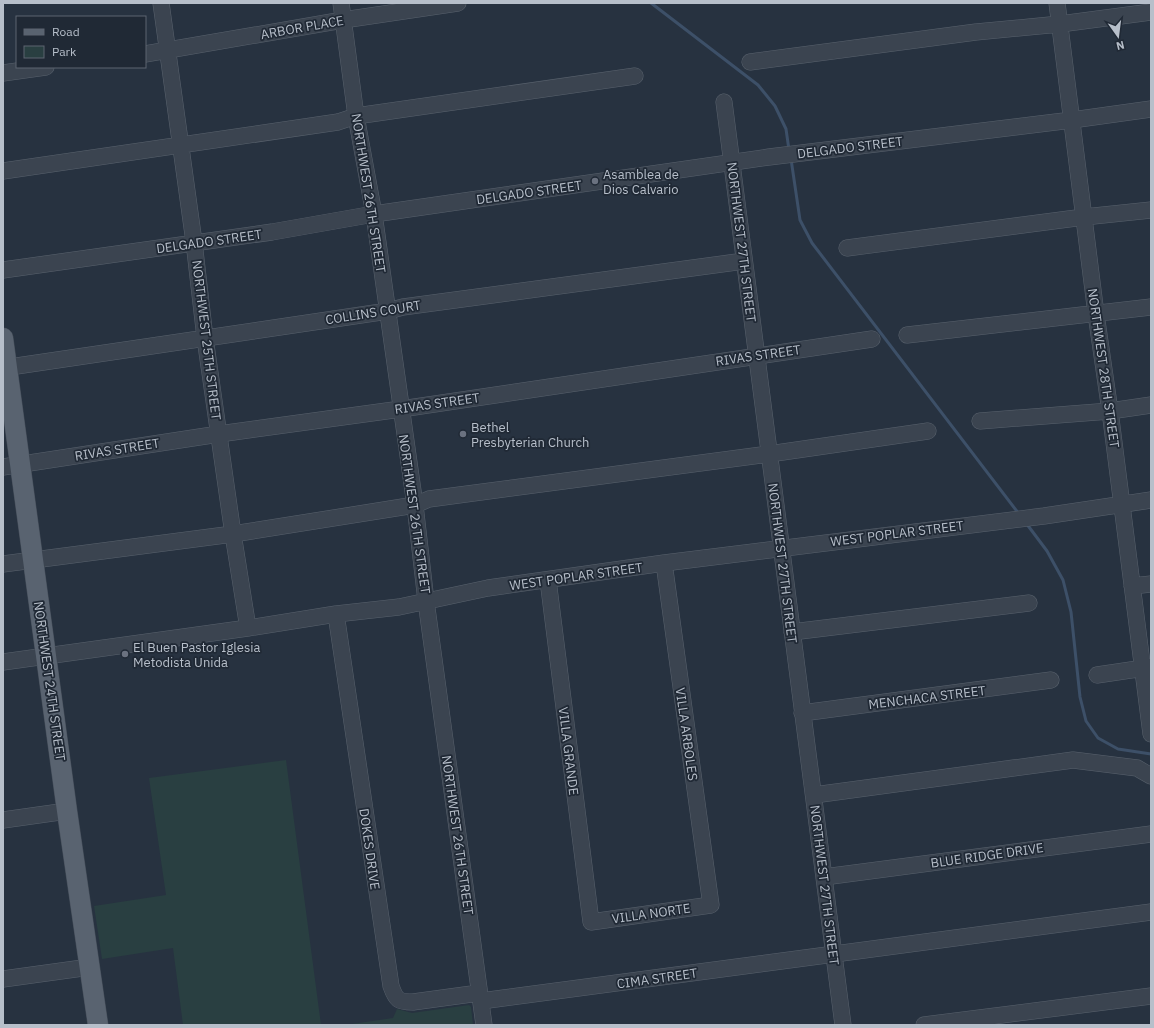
<svg xmlns="http://www.w3.org/2000/svg" width="1154" height="1028" font-family="'IBM Plex Sans',sans-serif">
<style>
.green{fill:#293f41}
.lines{fill:none;stroke-linecap:round;stroke-linejoin:round}
.stream{stroke:#3d5068;stroke-width:3}
.minor-casing{stroke:#59626d;stroke-width:17}
.major-casing{stroke:#444d59;stroke-width:21}
.minor{stroke:#3b4450;stroke-width:16}
.major{stroke:#596370;stroke-width:20}
.worship-dot{fill:#6b7280;stroke:#202935;stroke-width:1.5}
.labels{text-anchor:middle;stroke-width:3.5;stroke-linejoin:round;paint-order:stroke}
.street-label{font-size:13px;fill:#b7bfca;stroke:#202935}
.poi-label{font-size:13px;fill:#b7bfca;stroke:#202935;text-anchor:start}
</style>
<rect width="100%" height="100%" fill="#273240"/>
<path class="green" d="M286 760 321 1025H183L173 948 102 959 94 906 166 895 149 778Z
M469 1005 471 1007 473 1025H345L393 1018 397 1009 412 1013Z"/>
<g class="lines">
<path class="stream" d="M651 3 758 85 775 106 786 129 789 150
M791 159 800 220 812 243 1019 514
M1026 523 1047 551 1063 580 1071 612 1080 697 1086 721 1098 738 1118 749 1151 754"/>
<defs>
<path id="minor" d="M161 3 194 242 205 338 233 534 248 628
M341 3 356 116 374 214 415 505 426 601 484 1025
M1057 3 1096 314 1110 411 1151 734
M145 54 343 20 458 3
M750 62 976 32 1060 24 1151 12
M3 73 46 67
M724 102 843 1025
M3 171 338 122 356 116 635 76
M847 248 1084 217 1151 210
M3 270 272 232 374 214 769 157 1072 120 1151 109
M907 335 1151 307
M3 368 388 311 403 307 744 261
M980 421 1110 411 1151 405
M3 467 219 434 401 409 872 339
M3 564 233 534 415 505 429 499 769 454 928 431
M548 580 591 922 711 905 664 563
M1132 586 1151 584
M336 614 391 986C396 1000 398 1002 413 1002L479 993
M792 632 1029 603
M3 662 248 628 336 614 399 607 488 588 664 563 1044 516 1151 500
M1097 675 1151 667
M802 713 1051 680
M814 795 1073 760 1137 768 1151 776
M3 820 67 811
M824 877 1151 834
M3 979 90 967
M481 1001 1151 912
M924 1025 1151 996"/>
<path id="major" d="M3 338 67 811 98 1025"/>
</defs>
<use href="#minor" class="minor-casing"/>
<use href="#major" class="major-casing"/>
<use href="#minor" class="minor"/>
<use href="#major" class="major"/>
</g>
<g class="worship-dot">
<circle cx="595" cy="181" r="4"/>
<circle cx="463" cy="434" r="4"/>
<circle cx="125" cy="654" r="4"/>
</g>
<g class="labels">
<g class="street-label">
<text transform="translate(302 27) rotate(-10)" y="5">ARBOR PLACE</text>
<text transform="translate(850 147) rotate(-7)" y="5">DELGADO STREET</text>
<text transform="translate(529 192) rotate(-8)" y="5">DELGADO STREET</text>
<text transform="translate(369 193) rotate(81)" y="5">NORTHWEST 26TH STREET</text>
<text transform="translate(209 241) rotate(-8)" y="5">DELGADO STREET</text>
<text transform="translate(742 242) rotate(83)" y="5">NORTHWEST 27TH STREET</text>
<text transform="translate(373 312) rotate(-9)" y="5">COLLINS COURT</text>
<text transform="translate(207 340) rotate(83)" y="5">NORTHWEST 25TH STREET</text>
<text transform="translate(758 355) rotate(-8)" y="5">RIVAS STREET</text>
<text transform="translate(1104 368) rotate(82)" y="5">NORTHWEST 28TH STREET</text>
<text transform="translate(437 403) rotate(-8)" y="5">RIVAS STREET</text>
<text transform="translate(117 449) rotate(-9)" y="5">RIVAS STREET</text>
<text transform="translate(415 514) rotate(82)" y="5">NORTHWEST 26TH STREET</text>
<text transform="translate(897 533) rotate(-7)" y="5">WEST POPLAR STREET</text>
<text transform="translate(783 563) rotate(83)" y="5">NORTHWEST 27TH STREET</text>
<text transform="translate(576 576) rotate(-8)" y="5">WEST POPLAR STREET</text>
<text transform="translate(50 681) rotate(82)" y="5">NORTHWEST 24TH STREET</text>
<text transform="translate(927 697) rotate(-7)" y="5">MENCHACA STREET</text>
<text transform="translate(687 734) rotate(82)" y="5">VILLA ARBOLES</text>
<text transform="translate(569 751) rotate(83)" y="5">VILLA GRANDE</text>
<text transform="translate(458 835) rotate(82)" y="5">NORTHWEST 26TH STREET</text>
<text transform="translate(370 849) rotate(82)" y="5">DOKES DRIVE</text>
<text transform="translate(987 855) rotate(-8)" y="5">BLUE RIDGE DRIVE</text>
<text transform="translate(825 885) rotate(83)" y="5">NORTHWEST 27TH STREET</text>
<text transform="translate(651 913) rotate(-8)" y="5">VILLA NORTE</text>
<text transform="translate(657 978) rotate(-8)" y="5">CIMA STREET</text>
</g>
<g class="poi-label">
<text x="603" y="179">Asamblea de<tspan x="603" dy="15">Dios Calvario</tspan></text>
<text x="471" y="432">Bethel<tspan x="471" dy="15">Presbyterian Church</tspan></text>
<text x="133" y="652">El Buen Pastor Iglesia<tspan x="133" dy="15">Metodista Unida</tspan></text>
</g>
</g>
<rect width="1154" height="1028" fill="none" stroke="#b7bfca" stroke-width="8"/>
<rect x="16" y="16" width="130" height="52" fill="#202935" stroke="#5c6571"/>
<rect x="24" y="29" width="20" height="6" fill="#596370" stroke="#5c6571"/>
<text x="52" y="36" font-size="12" fill="#b7bfca">Road</text>
<rect x="24" y="46" width="20" height="12" fill="#293f41" stroke="#5c6571"/>
<text x="52" y="56" font-size="12" fill="#b7bfca">Park</text>
<g transform="translate(1118 36) rotate(166)" stroke="#202935" stroke-width="3" paint-order="stroke">
<path d="M0-3L7 15L0 10L-7 15Z" fill="#b7bfca"/>
<text y="-6" font-size="11" font-weight="bold" text-anchor="middle" fill="#b7bfca">N</text>
</g>
</svg>
